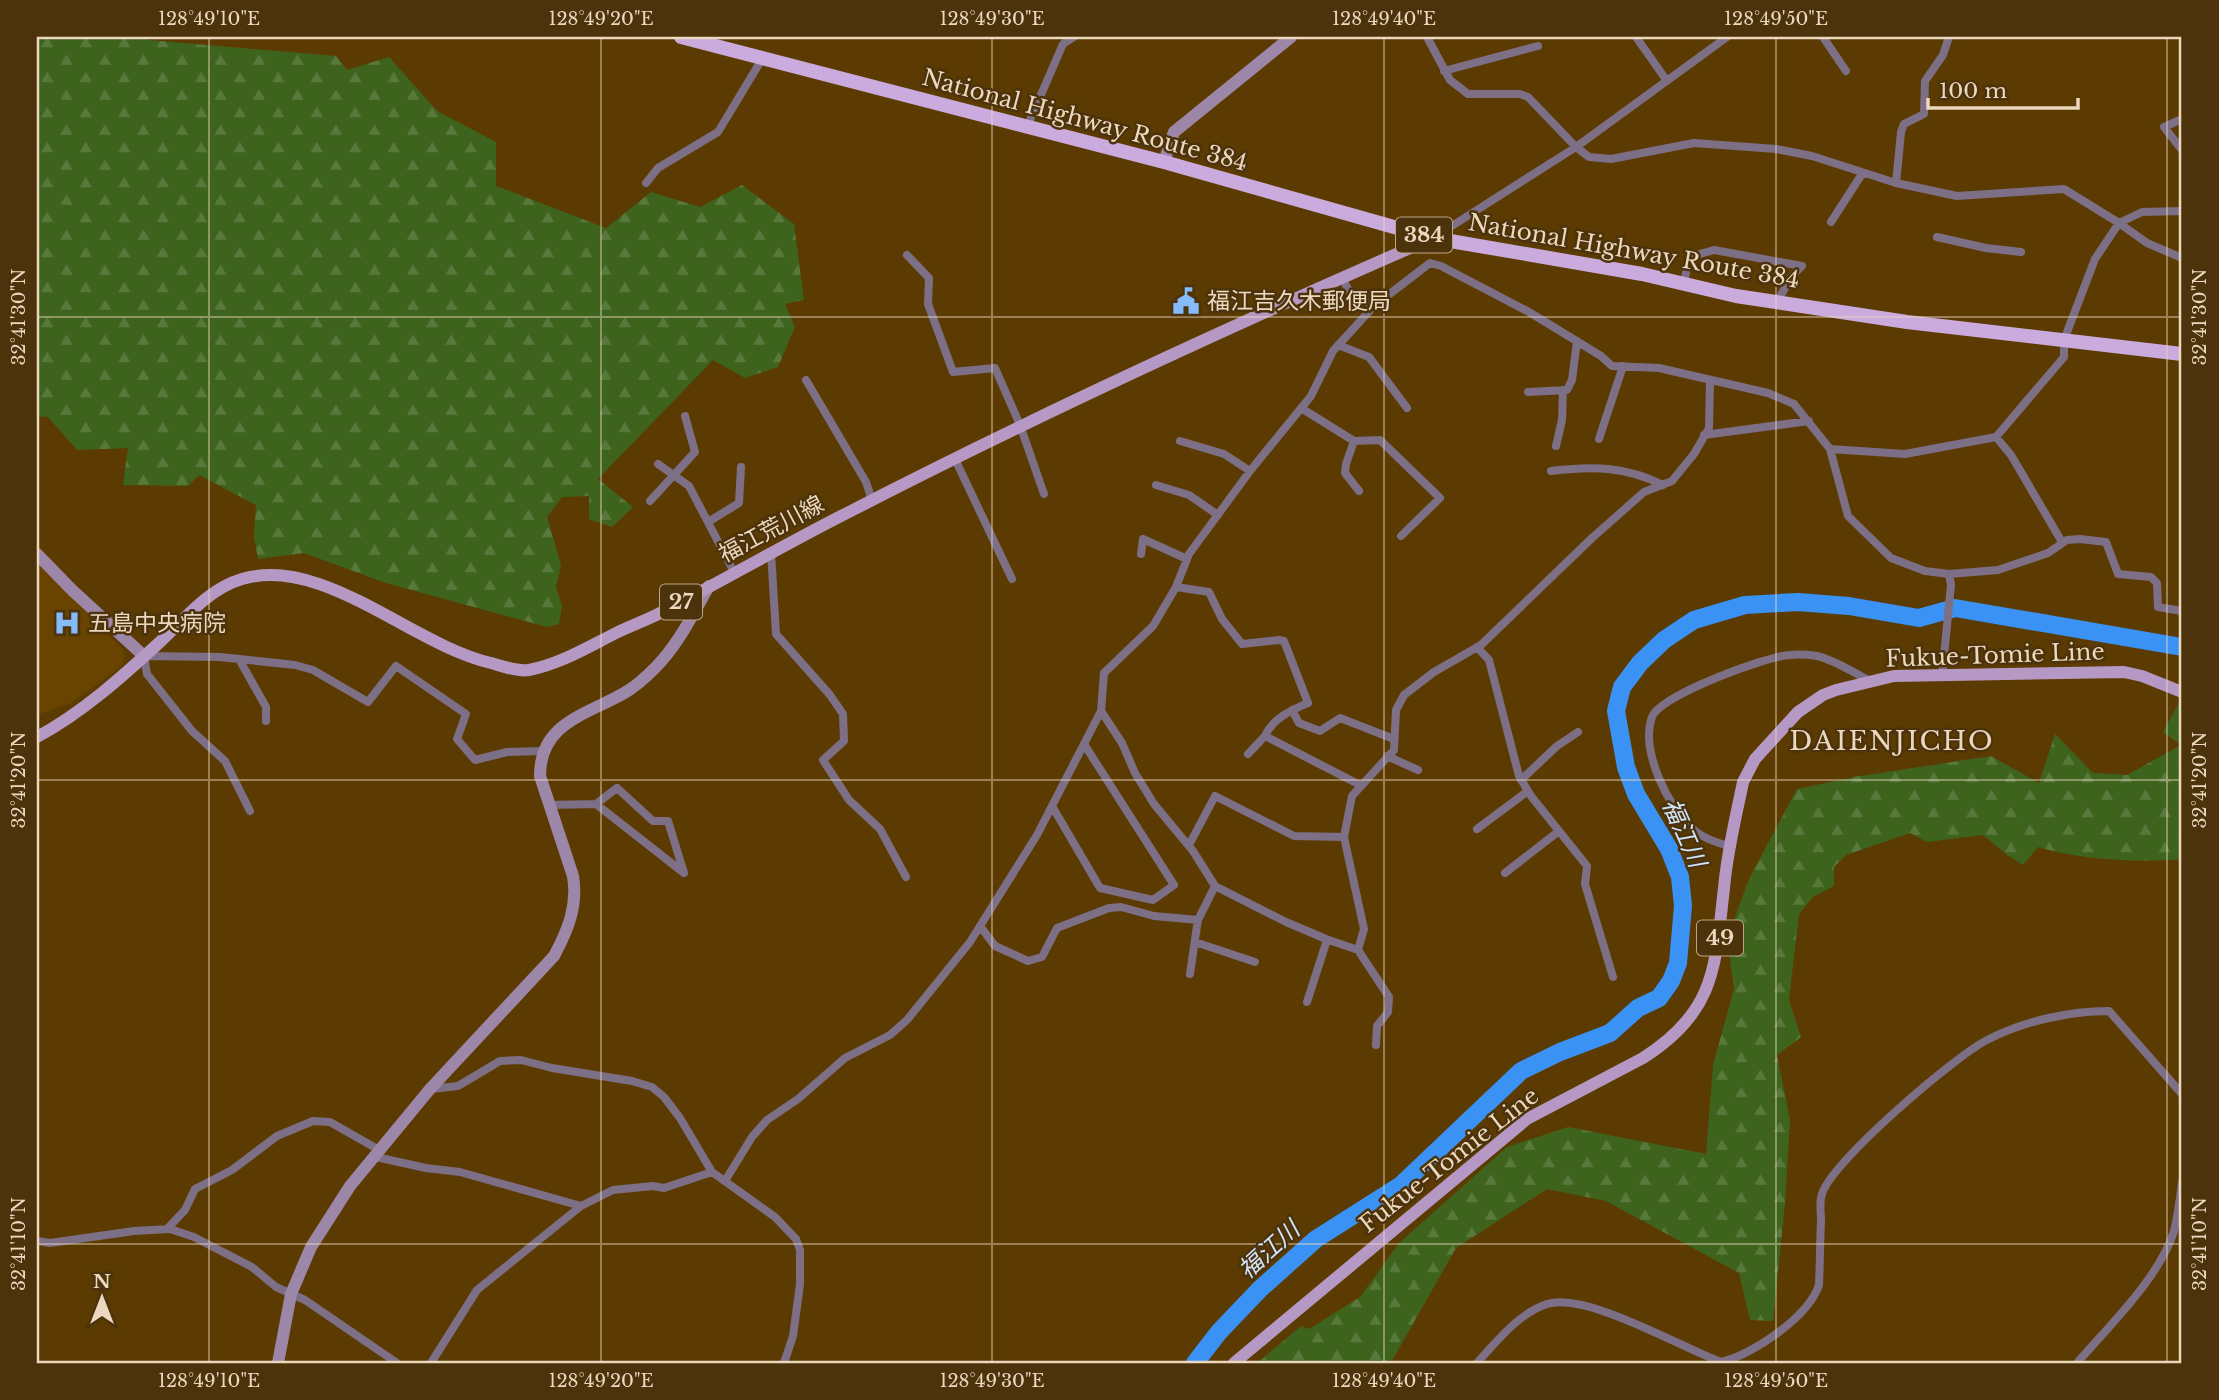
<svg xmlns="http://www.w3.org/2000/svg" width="2219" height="1400" font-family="'Libre Baskerville','Noto Sans JP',serif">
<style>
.built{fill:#694400}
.forest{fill:url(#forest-firs)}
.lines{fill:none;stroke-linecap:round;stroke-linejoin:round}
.river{stroke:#3a92f4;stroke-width:18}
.street{stroke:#7d6f85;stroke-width:8}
.secondary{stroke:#9d87a9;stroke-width:12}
.primary{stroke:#b599c4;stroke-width:12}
.highway{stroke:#cbaadd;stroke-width:14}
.ticks{fill:none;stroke:#ebd8bf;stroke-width:2;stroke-opacity:0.45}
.labels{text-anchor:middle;stroke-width:5;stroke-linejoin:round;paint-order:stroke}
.shield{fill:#4c330c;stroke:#bba689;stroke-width:2}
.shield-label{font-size:21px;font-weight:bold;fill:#ebd8bf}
.street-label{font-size:23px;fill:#ebd8bf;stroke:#4c330c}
.poi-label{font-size:23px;fill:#ebd8bf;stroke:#4c330c;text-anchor:start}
.water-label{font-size:24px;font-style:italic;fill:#d1e5fd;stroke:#4c330c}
.quarter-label{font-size:26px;letter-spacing:2px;fill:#ebd8bf;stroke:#4c330c}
.neatline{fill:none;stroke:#ebd8bf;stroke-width:2.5}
.ticks-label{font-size:18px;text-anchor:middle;fill:#ebd8bf}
</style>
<defs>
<pattern id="forest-firs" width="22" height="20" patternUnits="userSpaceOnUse" patternTransform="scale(1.75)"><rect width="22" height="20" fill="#3d631d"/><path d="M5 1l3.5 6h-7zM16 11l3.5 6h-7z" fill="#59793c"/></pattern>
</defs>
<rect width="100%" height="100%" fill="#5c3b02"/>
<path class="built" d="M37 560 122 649 125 656 121 667 71 703 37 715Z"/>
<path class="forest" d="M37 37H143L149 40 336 56 347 70 389 57 437 111 496 142V186L606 228 651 192 700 207 742 185 794 224 804 300 785 304 795 327 778 367 745 378 713 360 598 479 633 507 612 527 589 519V496L562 497 547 517 561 565 556 587 562 606 559 624 547 627 386 583 304 553 258 559 254 537 256 505 199 475 188 486 123 485 128 448 77 450 48 417 37 416V248L40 245 37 223Z
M2179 702 2182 704V859C2138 863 2081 860 2038 847L2023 865 2007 855 1983 835 1927 842 1910 833 1846 855 1834 867V886L1813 897 1799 914 1789 1000 1801 1037 1777 1055 1790 1120 1785 1204 1773 1321 1750 1320 1739 1273 1606 1201 1547 1189 1456 1248 1393 1359 1381 1363H1257L1301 1326 1309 1329 1360 1297 1399 1243 1507 1147 1568 1127 1706 1154 1713 1065 1734 989 1727 938 1750 877 1797 789 1854 777 1991 756 2039 783 2055 734 2093 773 2127 775 2181 745 2163 732Z"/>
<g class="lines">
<path class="river" d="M1195 1363 1219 1332 1260 1289 1316 1239 1401 1185 1521 1071 1560 1052 1610 1033 1638 1008 1659 998 1671 981 1678 963 1683 906 1680 877 1669 849 1636 794 1626 767 1616 711 1622 687 1640 663 1664 640 1694 620 1745 605 1798 602 1849 606 1919 618 1955 608 2182 647"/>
<path class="street" d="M1427 37 1450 80 1468 94H1520L1528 97 1576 147 1589 157 1611 159 1694 143 1776 149 1812 156 1896 183 1957 196 2064 189 2119 223 2147 243 2182 258
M1636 37 1667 81
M1823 37 1846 71
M1444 71 1538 46
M2182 119 2164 127 2182 150
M1027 127 1063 44 1074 37
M646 183 658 168 718 132 762 59
M1896 183 1901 132 1904 124 1924 114 1925 81 1943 55 1949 37
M1831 222 1862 174
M1937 237 1986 248 2021 252
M1433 238 1576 147 1727 37
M907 255 929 278 928 304 953 372 995 368 1020 425 1044 494
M1341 277 1350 292 1374 306
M1684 283 1689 257 1714 250 1802 266 1791 277 1777 302
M1338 345 1369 357 1407 408
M806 380 866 482 872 500
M1528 392 1567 390 1572 380 1577 341
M1301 408 1354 441 1380 440 1440 498 1401 536
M1704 435 1809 421
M1996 437 2011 455 2062 542
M1599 439 1623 366
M1180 441 1224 454 1250 471
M1354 441 1346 464 1345 473 1359 491
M1556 446 1562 420 1563 390
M1830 449 1905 454 1996 437 2064 357V340L2095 259 2119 223 2142 212 2182 211
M954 457 1012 579
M658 464 689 486 734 572
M1551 471C1592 466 1625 466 1663 485
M1156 485 1189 495 1218 515
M650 501 695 452 685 416
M708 522 739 503 741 467
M771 552 776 634 830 695 843 714 844 741 823 760 849 800 880 829 906 877
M1141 554 1143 539 1187 559
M1949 574 1998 570 2048 553 2067 540 2080 539 2106 542 2118 574 2151 577 2157 583 2158 607 2182 611
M1176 587 1209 592 1222 619 1242 644 1279 640 1284 641 1308 703C1292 710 1273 718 1265 736L1360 785
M1477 647 1489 660 1519 776 1531 796 1587 866 1585 884 1613 977
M239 659 266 707V721
M1292 710 1299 723 1320 731 1340 718 1394 739
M1101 711 1122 743 1135 773 1154 804 1193 851 1215 886
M1248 754 1265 736
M1387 756 1418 770
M1521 780 1557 746 1578 732
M549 805 596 804 684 873 668 821H653L617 788 596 804
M1052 806 1100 888 1153 900 1174 885 1084 744
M250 811 225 761 192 731 147 674 144 656 220 657 295 665 313 670 368 702 396 666 466 714 457 739 475 760 507 752 542 751
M1477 829 1528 791
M1189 845 1215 796 1294 836 1344 837
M1730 846C1717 843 1702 838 1692 828 1668 807 1640 750 1652 717 1659 696 1766 656 1790 655 1798 654 1809 655 1817 656 1835 660 1854 673 1870 681
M1505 873 1559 831
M980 926 995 946 1028 961 1042 957 1057 928 1109 908 1121 907 1154 916 1198 920 1215 886 1286 922 1326 939 1358 950 1389 997 1388 1012 1377 1026 1376 1045
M1195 942 1255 962
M1358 950 1364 929 1344 837 1352 796 1394 750 1396 710 1404 695 1434 672 1481 645 1592 538 1644 492 1672 481 1694 454 1709 428 1710 381
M1190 974 1198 919
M1307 1002 1327 940
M431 1089 458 1086 500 1061 521 1060 552 1068 632 1081 652 1087 664 1097 680 1118 712 1172 775 1217 796 1239 800 1250V1284L793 1336 784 1363
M376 1157 426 1168 460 1172 581 1206
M725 1181 752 1137 767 1120 798 1099 845 1058 890 1035 907 1020 970 942 1037 835 1101 711 1104 673 1153 626 1176 587 1189 554 1250 471 1311 396 1333 351 1374 306 1430 263 1441 266 1529 312 1601 356 1612 366 1659 368 1768 393 1794 404 1830 449 1848 516 1891 558 1925 571 1949 574 1951 585 1942 676
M167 1229 185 1210 195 1189 232 1170 277 1136 313 1121 330 1122 381 1151
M37 1241 50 1243 134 1231 170 1229 194 1237 252 1267 276 1287 305 1300 397 1363
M431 1363 477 1290 581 1206 613 1190 653 1186 664 1188 712 1172
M1477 1363C1496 1342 1519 1313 1547 1304 1587 1292 1680 1347 1721 1362 1753 1355 1809 1316 1819 1285 1820 1263 1820 1242 1821 1221 1821 1212 1819 1202 1822 1194 1831 1162 1957 1054 1989 1039 2025 1021 2069 1011 2109 1011L2182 1094
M2077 1363C2108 1327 2160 1277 2174 1231 2178 1215 2180 1199 2182 1182"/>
<path class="secondary" d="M1164 162 1174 132 1291 37
M37 554 72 590 144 656
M278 1363 291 1294 311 1247 350 1186 430 1089 554 956C568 930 578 906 573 876L540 776C540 722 587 715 626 692 636 686 647 676 655 668 678 645 693 614 709 586"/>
<path class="primary" d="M37 737C82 713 123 676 161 641 186 618 208 589 242 579 323 555 412 645 491 663 502 666 518 672 529 670 560 664 588 647 616 633 632 625 650 619 666 610 727 578 786 544 847 513 1039 414 1235 324 1433 238
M1234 1363 1527 1119 1643 1058C1717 1011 1715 965 1724 888 1727 852 1736 817 1743 782L1755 759 1798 712 1823 695 1836 690 1894 676 2124 672 2142 676 2182 692"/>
<path class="highway" d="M681 37 1164 162 1433 238 1642 274 1736 296 1907 322 2182 354"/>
</g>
<path class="ticks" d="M209 37V1363M601 37V1363M992 37V1363M1384 37V1363M1776 37V1363M2167 37V1363M37 317H2182M37 780H2182M37 1244H2182"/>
<defs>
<symbol id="civic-bare" viewBox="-9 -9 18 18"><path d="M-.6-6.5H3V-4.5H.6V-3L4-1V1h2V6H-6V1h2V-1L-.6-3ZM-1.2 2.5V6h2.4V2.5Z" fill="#86bbfb" stroke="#4c330c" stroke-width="2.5" paint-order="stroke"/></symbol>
<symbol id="hospital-bare" viewBox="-9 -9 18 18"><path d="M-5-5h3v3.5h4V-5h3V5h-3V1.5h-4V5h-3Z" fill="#86bbfb" stroke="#4c330c" stroke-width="2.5" paint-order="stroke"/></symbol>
</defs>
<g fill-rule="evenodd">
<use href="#civic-bare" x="1167" y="282" width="38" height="38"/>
<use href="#hospital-bare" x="48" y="604" width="38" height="38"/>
</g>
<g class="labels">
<g class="shield">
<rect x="1396" y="217.5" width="56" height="35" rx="5"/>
<rect x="660" y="584.5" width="42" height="35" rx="5"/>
<rect x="1697" y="920.5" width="46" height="35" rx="5"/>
</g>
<g class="shield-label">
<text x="1424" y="242">384</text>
<text x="681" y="609">27</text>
<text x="1720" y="945">49</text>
</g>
<g class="street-label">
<text transform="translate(1085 120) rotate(15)" y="8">National Highway Route 384</text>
<text transform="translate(1634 251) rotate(10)" y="8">National Highway Route 384</text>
<text transform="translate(771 529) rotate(-28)" y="8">福江荒川線</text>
<text transform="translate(1995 655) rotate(-2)" y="8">Fukue-Tomie Line</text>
<text transform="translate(1449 1160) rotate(-38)" y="8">Fukue-Tomie Line</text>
</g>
<g class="poi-label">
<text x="1207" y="309">福江吉久木郵便局</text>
<text x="88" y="631">五島中央病院</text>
</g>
<g class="water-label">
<text transform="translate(1684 833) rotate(66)" y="8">福江川</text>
<text transform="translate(1269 1250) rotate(-42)" y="8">福江川</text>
</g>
<g class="quarter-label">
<text x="1892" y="750">DAIENJICHO</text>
</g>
</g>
<rect width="2219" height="1400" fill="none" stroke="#4c330c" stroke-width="77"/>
<g transform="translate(102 1298)" stroke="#4c330c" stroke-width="5" paint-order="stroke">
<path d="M0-5L12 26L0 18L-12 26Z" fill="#ebd8bf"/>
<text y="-10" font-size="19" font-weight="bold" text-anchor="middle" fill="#ebd8bf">N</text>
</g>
<path d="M1928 98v10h150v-10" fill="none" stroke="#ebd8bf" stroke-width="3.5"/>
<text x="1939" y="98" font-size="21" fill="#ebd8bf" stroke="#4c330c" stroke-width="5" paint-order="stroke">100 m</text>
<rect x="38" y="38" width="2142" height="1324" class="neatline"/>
<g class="ticks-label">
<text x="209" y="25">128°49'10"E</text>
<text x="601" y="25">128°49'20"E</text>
<text x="992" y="25">128°49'30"E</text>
<text x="1384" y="25">128°49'40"E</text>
<text x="1776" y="25">128°49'50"E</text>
<text transform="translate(19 317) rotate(-90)" y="6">32°41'30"N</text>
<text transform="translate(2200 317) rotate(-90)" y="6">32°41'30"N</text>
<text transform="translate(19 780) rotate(-90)" y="6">32°41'20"N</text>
<text transform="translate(2200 780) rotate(-90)" y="6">32°41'20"N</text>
<text transform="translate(19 1244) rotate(-90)" y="6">32°41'10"N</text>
<text transform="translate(2200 1244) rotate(-90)" y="6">32°41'10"N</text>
<text x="209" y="1387">128°49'10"E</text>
<text x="601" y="1387">128°49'20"E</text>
<text x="992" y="1387">128°49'30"E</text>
<text x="1384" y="1387">128°49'40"E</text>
<text x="1776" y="1387">128°49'50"E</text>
</g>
</svg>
